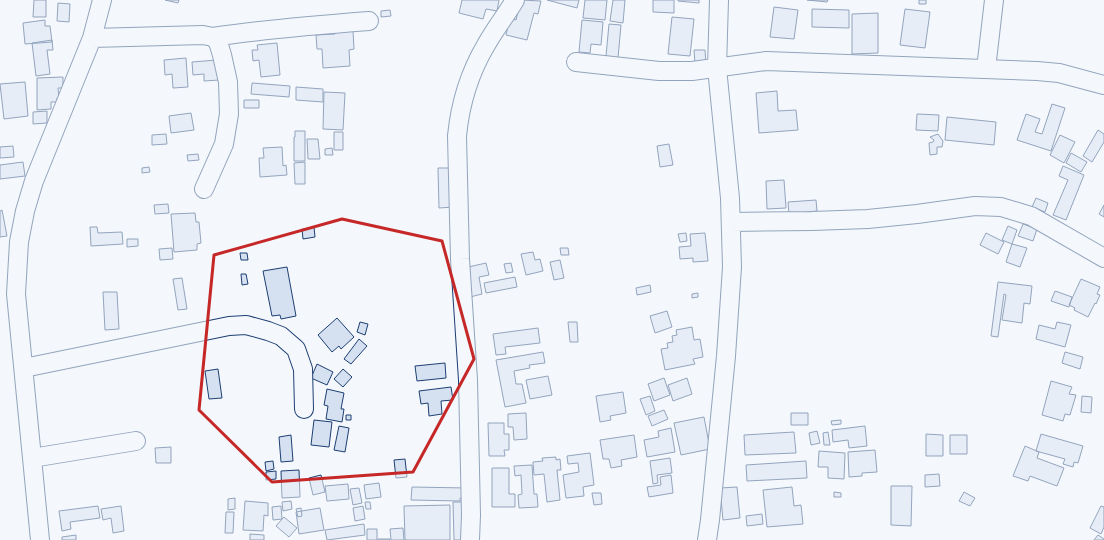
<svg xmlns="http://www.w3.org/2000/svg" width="1104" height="540" font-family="Commissioner,sans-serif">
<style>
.building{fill:#d5e0f0;stroke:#1d3f73}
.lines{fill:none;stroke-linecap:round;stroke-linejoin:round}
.minor-casing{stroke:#1d3f73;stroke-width:20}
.minor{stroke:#f4f7fb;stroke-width:18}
.marked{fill:none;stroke:#c62828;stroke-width:3;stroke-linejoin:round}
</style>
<rect width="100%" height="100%" fill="#f4f7fb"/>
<path class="building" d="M34 0H46V17H33Z
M165 0H179L178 3Z
M462 0H499L497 11 486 9 483 19 459 13Z
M521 0 541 1 538 14 534 13 527 40 506 35 510 18 516 20Z
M547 0H579L577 8Z
M585 0H607L605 20 583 18Z
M613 0H625L623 23 610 21Z
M653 0H674V13L653 12Z
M678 0H699V3L678 1Z
M807 0H828L827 2Z
M919 0H926V4H919Z
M58 3 70 4 69 22 57 21Z
M774 7 798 10 794 39 770 37Z
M812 9 849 10V28L812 27Z
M905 9 930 12 925 48 900 45Z
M390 10 391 16 381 17V11Z
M878 13V53L852 54V14Z
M672 17 694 19 690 56 668 54Z
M45 20V26H50L52 42 25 44 23 23Z
M582 20 603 22 601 45 591 44 590 53 579 52Z
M609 24 621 25 618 58 606 56Z
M353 31 354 49 349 50 350 66 323 68 322 49H317L316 35 335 34V32Z
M52 40 53 50H47L50 74 36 76 32 43Z
M277 43 280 75 261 77 259 60 253 61 252 50H258L257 45Z
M694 50H705L706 64H695Z
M186 58 188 87 173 88 172 74 165 75 164 60Z
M217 60 219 80 204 81V74L193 75 192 62Z
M63 77V88H58L59 98H57V102H51V109L37 110V78Z
M25 82 28 116 4 119 0 84Z
M252 83 290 86 289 97 251 94Z
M296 87 323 89V102L296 100Z
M777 91 778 111 796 110 798 130 759 133 756 93Z
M324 92 345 93 343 130 323 129Z
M244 100H259V108H244Z
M1052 104 1065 108 1051 151 1017 140 1026 114 1040 119 1035 132 1042 134Z
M47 111V123L33 124V112Z
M191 113 194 130 171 133 169 116Z
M917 114 939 115 938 131 916 130Z
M947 117 996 122 994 145 945 140Z
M1098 130 1104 134V142L1092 162 1083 156Z
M295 131H305V161H294V137H295Z
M334 132H343V150H334Z
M166 134 167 144 152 145V135Z
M938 134 943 141 942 147H937V154L930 155 929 143 933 142 934 140 930 137Z
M1060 135 1075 142 1064 163 1050 155Z
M307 139H318L320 159H308Z
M669 144 673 165 660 167 657 146Z
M13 146 14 157 0 158V147Z
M282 147 283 166 286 165 287 175 260 177 259 158H264L263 148Z
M332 148 333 155H325V149Z
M1071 153 1087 162 1081 172 1066 163Z
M198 154 199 160 188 161 187 155Z
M23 162 25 176 0 179V165Z
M305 162V184H295L294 163Z
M1063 166 1084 175 1066 220 1053 215 1068 180 1059 176Z
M149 167 150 172 142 173V168Z
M438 168H453L454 207 439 208Z
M784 180 786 208 767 209 766 181Z
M1036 198 1048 203 1045 212 1032 207Z
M816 200 817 211 789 214 788 202Z
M168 204 169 213 155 214 154 205Z
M1104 205V217L1099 214Z
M2 210 7 236 0 237V211Z
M195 213 196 222H199L201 243 197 244V250L174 252 171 214Z
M1023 224 1037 229 1033 241 1018 236Z
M1008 226 1017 230 1012 244 1002 240Z
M90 227H97L98 233 122 232 123 244 91 246Z
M314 227 315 237 303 239 302 229Z
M686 233 687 241 680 242 678 234Z
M705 233 708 261 693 262V258L680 259 679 247 691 246 690 234Z
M986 233 1004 242 998 254 980 245Z
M127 239H138V246L127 247Z
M1012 244 1027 248 1020 267 1006 262Z
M172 248 173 259 160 260 159 249Z
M560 248H568L569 255H561Z
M533 252 535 260 540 259 543 271 526 275 521 254Z
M240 253H247L248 260H241Z
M560 260 564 278 554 280 550 262Z
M486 263 489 275 479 277 482 294 470 297 464 268Z
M511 263 513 272 506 273 504 264Z
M287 267 296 316 281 319 280 315 272 316 263 271Z
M241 274H246L248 284 242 285Z
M515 277 517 287 486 293 484 283Z
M182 278 187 309 178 310 173 279Z
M1081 279 1100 287 1097 294 1100 295 1096 304 1095 303 1088 317 1074 310 1075 308 1069 305Z
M998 282 1032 286 1030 304 1024 303 1022 323 1002 320 1006 295 1004 294 998 337 991 336Z
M650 285 651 292 637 295 636 288Z
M1055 291 1072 297 1069 307 1051 301Z
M103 292H117L119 329 105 330Z
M698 293V297L692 298V294Z
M667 311 672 327 655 333 650 316Z
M337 318 354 337 341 349 339 346 332 352 318 335Z
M360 322 368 324 365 335 357 332Z
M568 322H577L578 342H570Z
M1057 322 1071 325 1065 347 1036 339 1039 325 1055 329Z
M692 327 694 340 700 339 703 357 693 359 695 364 665 370 661 349 668 348 667 343 673 342 672 336 677 335 676 330Z
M538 328 540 343 505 347 506 354 496 355 493 334Z
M359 339 367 346 351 364 344 359Z
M543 352 545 363 529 365 530 368 514 371 516 384H522L526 403 505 407 496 360Z
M1065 352 1083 357 1080 369 1062 363Z
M445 363 446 378 417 381 415 366Z
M317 364 333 372 327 385 311 378Z
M218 369 222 398 209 399 205 371Z
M343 369 352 377 343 387 334 379Z
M548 376 552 395 530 399 526 380Z
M664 378 670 395 654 401 648 384Z
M687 378 692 394 673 401 668 385Z
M1051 381 1072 387 1069 394 1076 395 1070 415 1065 414 1063 421 1042 415Z
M451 387 453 400 441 401 442 414 429 416 428 403 421 404 419 391Z
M327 389 344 393 341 409H344L342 422 326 419 328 406 324 405Z
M623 392 626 413 610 416 611 420 600 422 596 396Z
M650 396 655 411 646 415 640 399Z
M1082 396 1092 397 1091 413 1081 412Z
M664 410 668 419 652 426 648 416Z
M526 413 527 439 514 440 513 427H508V414Z
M791 413H808V425H791Z
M346 415H351V420H346Z
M704 417 710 449 681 455 674 423Z
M314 420 332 422 329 447 311 445Z
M841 420V424L832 425 831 421Z
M488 423H504V434H509V450H504L505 456H489Z
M339 426 349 428 345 452 334 450Z
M865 426 867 446 849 448 848 440 833 442 832 430Z
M671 428 675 452 647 457 644 440 659 437 658 431Z
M817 431 820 443 811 445 809 433Z
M794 432 796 453 745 455 744 435Z
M828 432 830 445H824L823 433Z
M926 434 943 435V456H926Z
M1041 434 1083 446 1078 463 1074 462 1073 467 1063 464 1065 459 1036 451Z
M291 435 293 461 281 462 279 437Z
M634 435 637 457 621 460 622 466 611 468 609 459H603L600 440Z
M950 435H967V454H950Z
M1025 446 1039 452 1037 458 1064 468 1057 486 1030 476 1028 481 1013 476Z
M171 447V463H156L155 448Z
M875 450 877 472 862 473V476L849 477 848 452Z
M819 451 845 453 844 479 828 478V467H818Z
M590 453 594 485 583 487 584 496 566 498 563 475 579 472 578 463 568 464 567 456Z
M556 457V460L560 459 561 470H557L560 500 547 502 544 474 534 475 533 462 543 461 542 458Z
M670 458 672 473 657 475 658 483 653 484 650 461Z
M405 459 407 477 396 478 394 460Z
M273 461 274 469 266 471 265 462Z
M806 461 807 478 747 481 746 465Z
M532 465 534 494H537L538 507 519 508 518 495 522 494 521 475 515 476 514 466Z
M492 468H509V494H515V507H492Z
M299 470 300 497 282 498 281 471Z
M276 471V479L266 480V472Z
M939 474 940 486 925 487V475Z
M321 475 325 492 313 495 309 478Z
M671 475 673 493 649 497 647 487 661 485 660 477Z
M379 483 381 497 366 499 364 485Z
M348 484 349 499 327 501 325 486Z
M891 486H912L911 526 891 525Z
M412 487 467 488V498H460V501L411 500Z
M737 487 740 518 723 520 720 488Z
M792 487 794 506 801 505 803 524 767 527 763 490Z
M359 488 362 503 353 505 350 489Z
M834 492 841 493V497H834Z
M964 492 975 498 970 506 959 501Z
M592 493H601L602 504 594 505Z
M235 498V509L228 510V499Z
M245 501 268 503V516L264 515 263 531 243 530Z
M291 501 292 509 283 511 282 502Z
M365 502H370L371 509H366Z
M453 502H465V540H454Z
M450 505V540H405L404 506Z
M98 506 100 518 70 522 71 529 62 531 59 511Z
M121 506 124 531 113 533 111 518 103 520 101 509Z
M281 506 282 519 273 520 272 507Z
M363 506 365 519 355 521 353 508Z
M1101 506 1104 507V527L1101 534 1090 528Z
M301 508 302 516 298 517 296 509Z
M320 508 324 530 299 534 296 512Z
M226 512H234L233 533H225Z
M762 514 763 524 747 526 746 516Z
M284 517 297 528 289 537 276 526Z
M364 524 365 535 327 540 325 530Z
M403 528 404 540H391L390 529Z
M367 529H377V540H367Z
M250 534 264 535V540H250Z
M76 535V540H62V537Z
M1098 535 1104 539V540H1094Z
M378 539H390V540H378Z"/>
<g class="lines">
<defs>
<path id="minor" d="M213 37C265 29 317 25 369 21
M92 38 203 35 213 37 218 42 222 55 228 82 229 114 224 144 204 189
M576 62 659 71H692L766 61 1037 71 1059 73 1104 85
M986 69 994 0
M731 222 812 221 868 219 917 214 975 206 1001 207 1031 216 1104 258
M24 368 229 326 246 325 268 331 281 336 296 349 303 369 304 409
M32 458 136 441
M40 540 16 294 19 242 25 211 34 181 92 38 102 0
M470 540 471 515 468 380 460 259 457 136C460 105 470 72 486 45 495 29 506 15 515 0
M707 540 710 520 726 356 732 267 730 198 717 68 719 0"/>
</defs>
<use href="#minor" class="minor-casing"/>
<use href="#minor" class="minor"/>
</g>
<path d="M0 0H1104V540H0ZM342 219 442 241 474 359 413 472 272 482 199 410 214 255Z" fill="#f4f7fb" fill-opacity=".55" fill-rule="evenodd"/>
<path class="marked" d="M342 219 442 241 474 359 413 472 272 482 199 410 214 255Z"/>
</svg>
